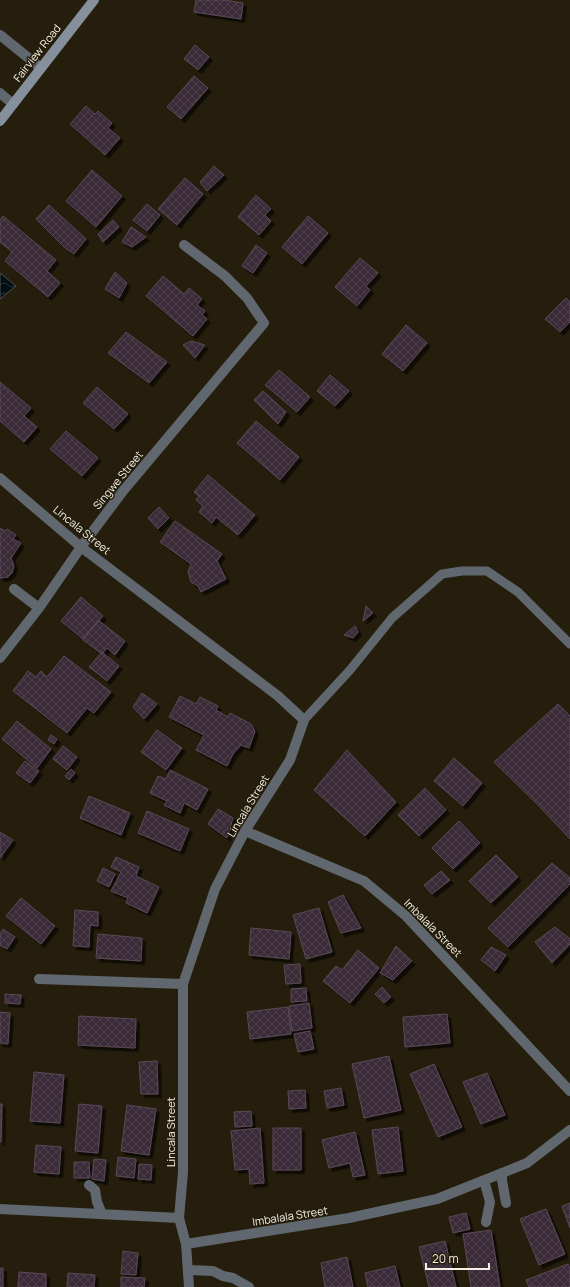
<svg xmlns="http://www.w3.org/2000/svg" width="570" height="1287" font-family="Manrope,sans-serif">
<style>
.water{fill:url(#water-waves);stroke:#4b5253}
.building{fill:url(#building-cross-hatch);stroke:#5a4957;filter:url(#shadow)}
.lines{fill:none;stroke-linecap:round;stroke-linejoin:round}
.lane{stroke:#60676e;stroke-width:9}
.street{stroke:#60676e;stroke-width:10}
.secondary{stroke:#85909c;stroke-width:10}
.labels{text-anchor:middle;stroke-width:3;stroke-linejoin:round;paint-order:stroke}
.street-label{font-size:11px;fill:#f5f0e5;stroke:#251e0c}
</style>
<defs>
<pattern id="water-waves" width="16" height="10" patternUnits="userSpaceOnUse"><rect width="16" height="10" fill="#020e14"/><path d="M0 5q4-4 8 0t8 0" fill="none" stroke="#283136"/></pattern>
<pattern id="building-cross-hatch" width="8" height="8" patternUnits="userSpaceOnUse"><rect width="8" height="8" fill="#3b2b39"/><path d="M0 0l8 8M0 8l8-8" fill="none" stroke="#4e404c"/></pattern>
<filter id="shadow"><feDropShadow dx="3.5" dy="3.5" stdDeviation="0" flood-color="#0009"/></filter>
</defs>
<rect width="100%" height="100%" fill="#251e0c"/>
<path class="water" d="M0 273 16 286 0 299Z"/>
<path class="building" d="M196 0H225L243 3 241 19 194 12Z
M195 45 209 57 198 70 184 59Z
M194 76 208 88 181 119 167 107Z
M86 106 95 114 98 111 112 123 108 128 120 138 105 155 70 124Z
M214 166 224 175 207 191 200 182Z
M92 170 122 196 96 227 66 201Z
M185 178 203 194 177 225 158 209Z
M256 195 271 209 265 215 271 221 259 235 238 217Z
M147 204 160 215 147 231 133 220Z
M49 205 86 239 74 254 65 248 36 219Z
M3 216 56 260 47 271 60 283 48 297 5 261 12 252 0 242V220Z
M308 216 328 233 302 264 282 247Z
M113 220 119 227 103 242 98 234Z
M131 227 146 237 132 247 122 242Z
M256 245 267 253 253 273 242 266Z
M360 258 378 273 366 286 370 290 357 306 335 287Z
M115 272 127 283 119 298 105 289Z
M163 276 184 294 189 288 202 299 197 305 205 311 202 315 207 319 193 336 146 296Z
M566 298 570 302V322L560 332 545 319Z
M406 325 427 343 403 371 382 354Z
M126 332 167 362 149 383 108 353Z
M191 341 205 345 195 358 183 345Z
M279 370 310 397 297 412 265 385Z
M330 375 349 391 335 406 317 391Z
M0 382 31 408 24 416 37 427 24 442 0 421Z
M97 387 128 414 114 429 83 403Z
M263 391 286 412 278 424 254 400Z
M256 421 299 457 280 480 237 443Z
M66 431 98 458 82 476 50 449Z
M208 475 255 515 238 535 216 517 212 523 199 512 203 506 196 500 199 496 194 492Z
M159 507 169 518 158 529 148 518Z
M175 521 222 554 217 561 226 579 201 592 198 586 191 582 188 572 191 564 160 542Z
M0 528 5 531 7 529 16 535 13 539 21 543 11 558 14 566 12 573 8 577 0 578Z
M81 597 103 616 83 639 61 621Z
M366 606 373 613 363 621Z
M98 620 125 641 115 655 107 648 102 654 83 640Z
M355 626 358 632 353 638 344 635Z
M102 652 119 666 107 681 89 667Z
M64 656 111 692 94 713 87 708 67 733 13 691 28 671 36 677 41 671 47 677Z
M142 693 157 704 144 719 133 707Z
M180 696 196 704 200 697 218 706 216 710 228 717 230 713 251 724 255 731 249 748 241 745 233 754 227 766 196 750 204 735 169 717Z
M558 704 570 716V839L539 806 494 762Z
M17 721 51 749 37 768 2 739Z
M157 730 182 748 166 770 141 752Z
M51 735 57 739 54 744 48 740Z
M63 746 77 757 67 770 53 759Z
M347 750 396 802 365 836 314 790Z
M454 758 482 783 463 806 434 781Z
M25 761 39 771 30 783 16 773Z
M71 769 75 773 69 780 65 776Z
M170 770 208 789 197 810 184 803 180 813 164 805 167 801 150 793 158 776 166 779Z
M425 788 446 810 419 836 398 815Z
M89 796 130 813 121 835 80 818Z
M218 809 233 818 227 838 208 824Z
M147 811 189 829 180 851 138 833Z
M459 821 480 843 453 869 432 848Z
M0 832 13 840 0 858Z
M496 855 518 877 491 903 469 881Z
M116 857 139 867 136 876 159 887 147 913 126 903 128 898 111 891 121 872 111 867Z
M552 863 570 878V884L508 947 488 928Z
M103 868 115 874 109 887 97 881Z
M441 871 450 880 432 894 424 885Z
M343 895 361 928 341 933 328 902Z
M21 898 55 926 41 944 6 916Z
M319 908 332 952 306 959 293 915Z
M75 910 98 912V926L90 925 89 947 73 946Z
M555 927 570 939V944L552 963 535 942Z
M251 928 291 932 289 959 249 955Z
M3 929 15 937 7 949 0 945V934Z
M98 934 142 938 141 961 96 958Z
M396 946 412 961 393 980 380 973Z
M491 947 506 955 495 971 481 960Z
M358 950 379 968 350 1003 323 981 336 966 342 970Z
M300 964 301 983 286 984 284 965Z
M382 987 391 997 384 1003 375 994Z
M306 988 307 1001 291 1002V989Z
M5 994 21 995 20 1004 5 1003Z
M309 1003 312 1028 292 1031 289 1006Z
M288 1007 291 1034 250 1039 247 1012Z
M0 1012 10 1013 8 1044 0 1043Z
M447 1014 450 1043 405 1047 403 1017Z
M79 1016 136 1019 135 1048 78 1045Z
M310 1031 314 1049 298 1052 294 1034Z
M389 1056 401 1110 364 1118 352 1064Z
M157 1061 158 1094H141L139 1062Z
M434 1064 462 1127 438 1137 410 1074Z
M34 1072 64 1075 60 1123 30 1121Z
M487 1073 505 1115 481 1124 463 1082Z
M341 1088 344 1105 327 1108 324 1091Z
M305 1090 306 1108 289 1109 288 1091Z
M0 1104H2L1 1142H0Z
M79 1104 102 1106 98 1153 75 1151Z
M127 1105 156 1109 149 1155 121 1151Z
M251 1111 252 1126 235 1127 234 1112Z
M398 1127 403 1171 378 1174 372 1130Z
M260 1128 264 1183 250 1184 249 1169 235 1170 231 1131Z
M273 1128H301V1170H273Z
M355 1132 365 1175 353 1177 350 1163 329 1168 322 1140Z
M36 1145 61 1147 59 1174 34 1172Z
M118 1157 136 1159 134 1178 116 1176Z
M94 1159 106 1160 104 1181 92 1179Z
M74 1162H89L90 1178H74Z
M139 1164 152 1165 151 1180 138 1179Z
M570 1203V1228L562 1206Z
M546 1209 565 1254 539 1265 520 1219Z
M466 1213 470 1229 453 1233 449 1217Z
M491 1230 500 1287H471L463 1234Z
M445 1241 456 1287H429L419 1247Z
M123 1251 138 1253 136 1275 121 1274Z
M347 1257 353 1287H325L321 1263Z
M568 1264 570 1269V1287H529L526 1280Z
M395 1266 400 1287H368L365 1273Z
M0 1268H3V1287H0Z
M19 1272 46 1274V1287H18Z
M68 1273 95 1275 94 1287H67Z
M121 1277 145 1278 144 1287H121Z"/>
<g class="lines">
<path class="lane" d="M304 720 350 670 392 618 442 574 462 571H487L518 592 570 644"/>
<path class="street" d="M0 35 41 68
M0 93 13 104
M0 478 81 547 278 696 304 720 290 760 245 831 215 889 183 984V1172L179 1218 186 1244 189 1287
M14 589 39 608
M0 658 39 608 81 547 123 491 264 323 247 298 225 276 184 245
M245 831 364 881 406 916 570 1091
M39 979 183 984
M502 1173V1180L506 1203
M484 1180 490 1202 486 1222
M89 1185 95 1190 97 1202 102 1214
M0 1209 179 1218
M186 1244 349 1218 437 1199 527 1163 570 1130
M188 1270 213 1271 223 1276 233 1278 249 1287"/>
<path class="secondary" d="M0 121 94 0"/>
</g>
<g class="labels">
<g class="street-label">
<text transform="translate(37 53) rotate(-52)" y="4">Fairview Road</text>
<text transform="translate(118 480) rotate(-51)" y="4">Singwe Street</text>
<text transform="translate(82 530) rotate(39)" y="4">Lincala Street</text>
<text transform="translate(248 806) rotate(-59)" y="4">Lincala Street</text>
<text transform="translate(433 928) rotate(45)" y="4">Imbalala Street</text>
<text transform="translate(171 1132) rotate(-90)" y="4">Lincala Street</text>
<text transform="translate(290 1216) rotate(-9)" y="4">Imbalala Street</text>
</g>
</g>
<path d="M426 1263v6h63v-6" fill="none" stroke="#f5f0e5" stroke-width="2"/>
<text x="432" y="1263" font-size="12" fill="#f5f0e5" stroke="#251e0c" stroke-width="3" paint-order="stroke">20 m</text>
</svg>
